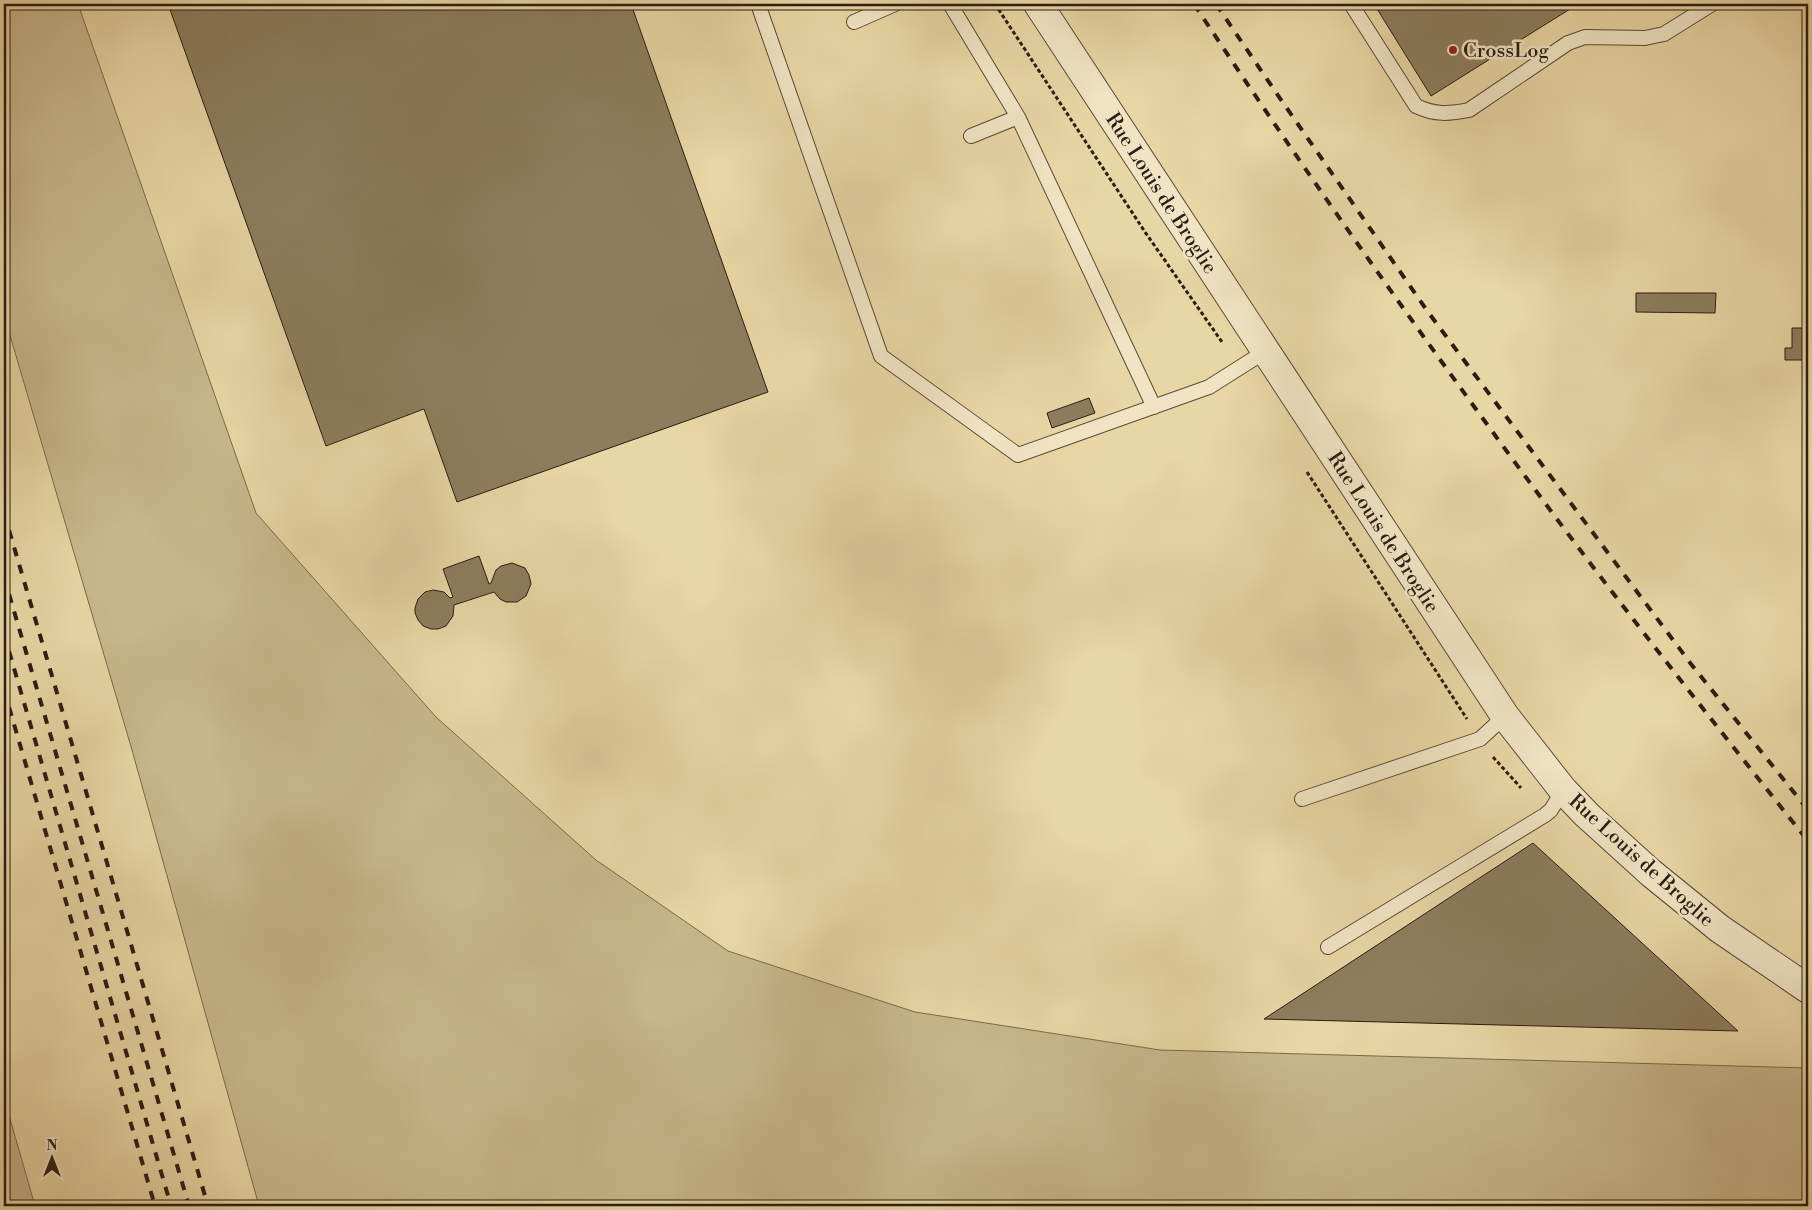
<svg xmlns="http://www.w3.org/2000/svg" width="1812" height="1210" font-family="'Libre Bodoni',serif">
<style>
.green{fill:#c8b78b;stroke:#7a6a4f}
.building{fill:#8d7d5e;stroke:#2b1d13}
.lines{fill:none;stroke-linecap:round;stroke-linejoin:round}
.lane-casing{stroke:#5a4b37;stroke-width:16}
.street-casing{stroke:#5a4b37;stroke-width:30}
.path{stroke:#2b1d13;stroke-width:3;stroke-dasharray:4 2.5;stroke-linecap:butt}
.lane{stroke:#f0e4c4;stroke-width:14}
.street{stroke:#f0e4c4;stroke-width:28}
.rail{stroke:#2b1d13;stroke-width:4;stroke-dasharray:9 9;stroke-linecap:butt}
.poi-dot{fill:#8f2418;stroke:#f0e4c4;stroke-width:2}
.labels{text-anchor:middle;stroke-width:5;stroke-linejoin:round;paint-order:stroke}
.poi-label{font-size:20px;fill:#2b1d13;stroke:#f0e4c4;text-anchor:start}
.street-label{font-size:20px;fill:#2b1d13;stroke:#f0e4c4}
</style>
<rect width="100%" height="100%" fill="#e8d6a4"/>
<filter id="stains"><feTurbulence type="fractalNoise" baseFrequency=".004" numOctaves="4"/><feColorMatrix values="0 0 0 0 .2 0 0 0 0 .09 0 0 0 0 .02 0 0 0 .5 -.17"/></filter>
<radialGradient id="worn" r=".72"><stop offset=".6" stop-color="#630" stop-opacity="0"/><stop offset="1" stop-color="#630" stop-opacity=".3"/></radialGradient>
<path class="green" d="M4 4H78L256 513 436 717 596 860 728 951 915 1012 1160 1050 1808 1068V1206H259L132 750 4 315Z
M4 1098 35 1206H4Z"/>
<path class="building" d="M168 4H631L768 392 457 502 424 409 326 446Z
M1374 4H1578L1431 96Z
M1636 293H1716L1715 313 1636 312Z
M1806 323H1808V360H1785V348H1792V328H1806Z
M1089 398 1095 413 1052 428 1047 413Z
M479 556 489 584 491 583 496 570 501 566 512 563 525 568 529 575 531 584 526 596 517 602H506L500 599 494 592 454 605 453 616 446 626 438 629H431L423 626 418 620 415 613V608L418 599 425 592 433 590 444 592 450 598 453 597 443 569Z
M1533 843 1738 1031 1264 1019Z"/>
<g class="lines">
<defs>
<path id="lane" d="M758 4 881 356 1018 455 1209 387 1266 351
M950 4 1018 117 1154 407
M1351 4 1416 106C1435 115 1449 114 1469 110L1568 43 1585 37 1645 38 1664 34 1712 4
M854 22 895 4
M971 136 1018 117
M1302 799 1480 739 1505 716
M1328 947 1545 815 1551 810 1563 790"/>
<path id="street" d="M1038 4 1505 716 1563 790 1587 815 1651 873 1720 929 1808 989"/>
</defs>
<use href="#lane" class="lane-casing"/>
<use href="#street" class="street-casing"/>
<path class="path" d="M995 4 1145 232 1222 342
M1307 472 1467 719
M1493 757 1521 788"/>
<use href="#lane" class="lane"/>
<use href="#street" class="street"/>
<path class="rail" d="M1194 4C1305 172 1422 337 1542 499 1628 615 1718 728 1808 841
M1216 4 1277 94 1428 312 1691 664 1808 810
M4 513 208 1206
M4 577 189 1206
M4 634 171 1206
M4 690 155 1206"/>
</g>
<circle class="poi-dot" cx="1453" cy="50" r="5"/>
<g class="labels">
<g class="poi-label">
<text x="1463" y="57">CrossLog</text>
</g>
<g class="street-label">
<text transform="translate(1162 193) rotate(57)" y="7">Rue Louis de Broglie</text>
<text transform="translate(1384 532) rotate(57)" y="7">Rue Louis de Broglie</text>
<text transform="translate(1642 860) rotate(42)" y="7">Rue Louis de Broglie</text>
</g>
</g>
<rect width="1812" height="1210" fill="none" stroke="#e8d6a4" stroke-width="20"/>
<rect x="5" y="5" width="1802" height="1200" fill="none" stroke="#2b1d13" stroke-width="2.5"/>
<rect x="10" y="10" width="1792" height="1190" fill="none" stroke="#2b1d13"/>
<g transform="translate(52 1158)" stroke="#f0e4c4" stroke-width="4" paint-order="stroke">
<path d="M0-4L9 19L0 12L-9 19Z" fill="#2b1d13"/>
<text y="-8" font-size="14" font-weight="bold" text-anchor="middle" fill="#2b1d13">N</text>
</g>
<rect width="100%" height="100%" filter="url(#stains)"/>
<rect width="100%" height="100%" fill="url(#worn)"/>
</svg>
